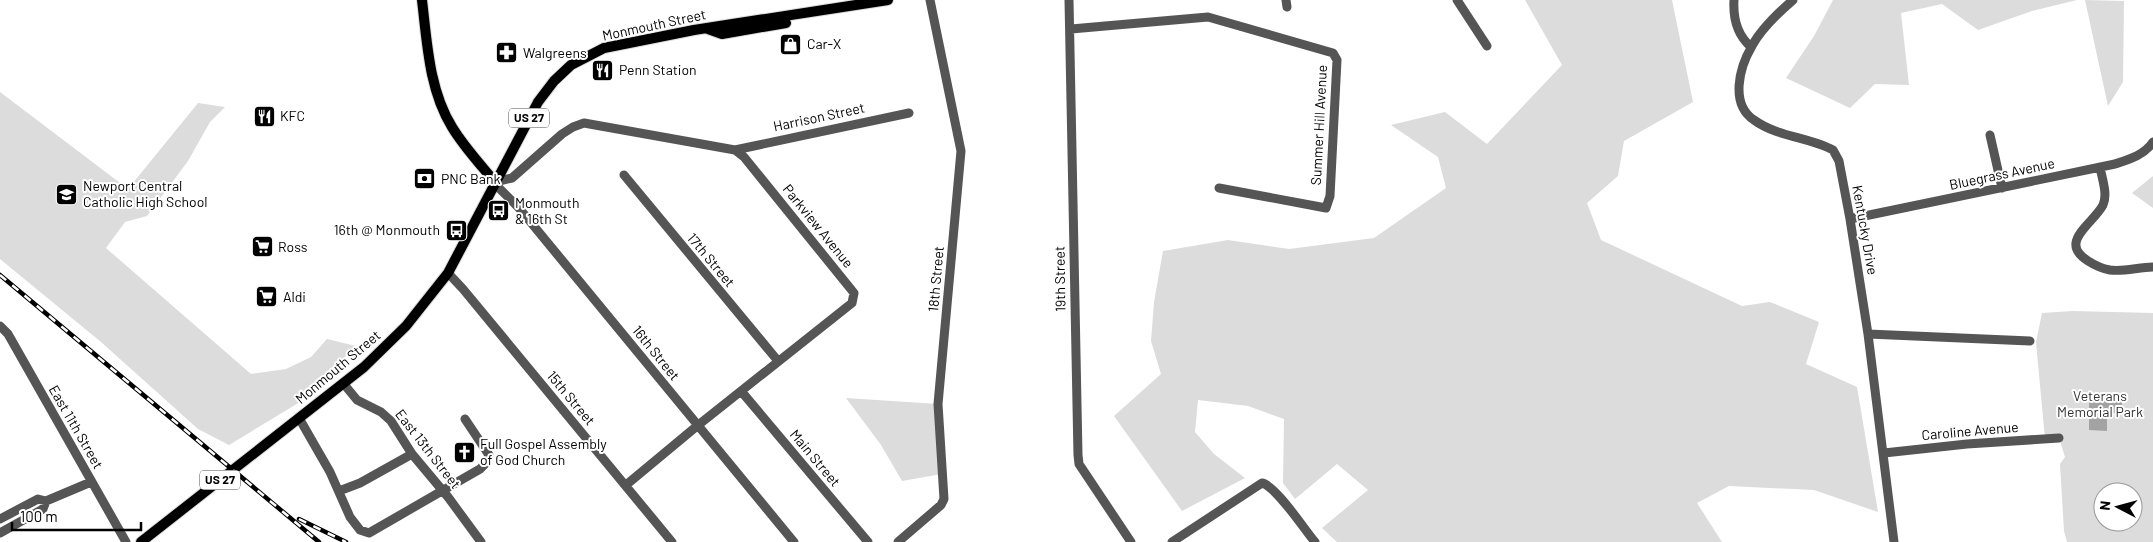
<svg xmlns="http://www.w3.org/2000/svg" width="2153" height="542" font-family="Barlow,sans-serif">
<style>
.green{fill:#dcdcdc;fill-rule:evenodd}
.water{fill:#a3a3a3}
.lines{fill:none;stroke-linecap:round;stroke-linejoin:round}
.major-casing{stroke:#dbdbdb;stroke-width:12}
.minor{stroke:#555;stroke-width:9}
.major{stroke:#000;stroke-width:10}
.rail-casing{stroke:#000;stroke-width:4.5}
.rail{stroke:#fff;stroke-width:2.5;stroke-dasharray:8;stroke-linecap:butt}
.labels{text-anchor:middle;stroke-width:4;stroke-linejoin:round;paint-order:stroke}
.shield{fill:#fff;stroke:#4c4c4c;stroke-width:1}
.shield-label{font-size:12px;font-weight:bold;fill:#000}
.street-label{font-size:14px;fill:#000;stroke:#fff}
.poi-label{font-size:14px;fill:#000;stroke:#fff;text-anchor:start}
.park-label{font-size:14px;fill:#333;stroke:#fff}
</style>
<rect width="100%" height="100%" fill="#fff"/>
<path class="green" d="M1525 0H1672L1693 102 1624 141 1618 176 1587 203 1601 240 1742 306 1770 302 1819 322 1806 364 1857 387 1878 512 1814 490 1729 486 1697 503 1722 542H1337L1322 528 1368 490 1337 464 1295 499 1283 483 1284 419 1248 406 1198 400 1195 432 1214 454 1245 478 1182 511 1114 416 1161 374 1151 341 1154 302 1163 251 1228 240 1289 249 1374 238 1446 188 1438 157 1391 125 1445 112 1487 144 1562 65Z
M1833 0H2077L2032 11 1978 30 1942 4 1901 13 1909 85 1875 84 1850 108 1786 78 1814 36Z
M2085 0 2124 1 2123 82 2108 106Z
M0 92 128 189 198 103 225 107 210 122 188 161 147 216 125 222 106 248 251 374 286 369 311 357 327 339 356 346 300 402 229 445 198 429 101 342 0 259Z
M2153 176V208L2132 193Z
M2073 311 2153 313V542H2067L2064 531 2060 464 2065 457 2059 438 2045 439 2036 342 2042 313ZM2103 492H2133V522H2103Z
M846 398 938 404 942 474 902 481 881 445Z"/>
<path class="water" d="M2089 398 2122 399V413H2107V431L2089 430Z"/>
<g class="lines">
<defs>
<path id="major" d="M422 0C427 42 429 90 452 127 464 147 480 164 495 182
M708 29 722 34 786 23
M141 542 364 367 406 326 448 273 538 102 554 81 571 65 604 48 694 30 888 0"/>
</defs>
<use href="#major" class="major-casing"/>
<path class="minor" d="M1069 0 1078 455 1079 464 1131 542
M1286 0 1287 7
M1457 0 1487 46
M1734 0C1733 17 1737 35 1751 47
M1793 0C1778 13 1761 29 1752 46 1739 68 1730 104 1754 120 1776 136 1805 137 1829 148L1833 150 1839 161 1850 219 1868 334 1894 542
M1071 29 1208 17 1333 53 1337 60 1330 196 1326 208 1219 188
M1990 135 2002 188
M735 150 909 113
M2100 167C2102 179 2108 194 2103 205 2097 217 2077 231 2076 243 2074 257 2099 268 2110 270 2124 272 2139 267 2153 267
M624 175 778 361
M1850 219 2115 164C2130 159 2144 155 2153 142
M448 273 463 289 672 542
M0 326 8 334 126 542
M1868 334 2030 341
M343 383 357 400 381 412 391 421 412 454 448 497 481 542
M741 391 868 542
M299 418 330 472 350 517 360 530 369 533 480 469 485 464 489 455 465 419
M1884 453 1967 444 2059 438
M626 485 697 426 852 303 854 293 744 157 735 150 584 123 573 127 562 134 512 178 495 182 496 185 519 208 794 542
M339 491 360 483 412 454
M0 519 38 499 46 501 91 482
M0 533 43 509 46 501
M898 542 941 505 944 499 938 404 961 151 930 0
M1172 542 1262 483C1276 486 1304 529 1315 542"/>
<use href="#major" class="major"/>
<defs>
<path id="rail" d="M0 275 319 542
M299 519 346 542"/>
</defs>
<use href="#rail" class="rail-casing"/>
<use href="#rail" class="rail"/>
</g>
<defs>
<symbol id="shop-square" viewBox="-11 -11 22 22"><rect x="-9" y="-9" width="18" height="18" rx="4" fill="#000" stroke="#fff"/><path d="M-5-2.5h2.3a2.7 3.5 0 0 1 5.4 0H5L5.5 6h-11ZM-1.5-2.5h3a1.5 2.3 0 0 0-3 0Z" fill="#fff"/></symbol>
<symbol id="pharmacy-square" viewBox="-11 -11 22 22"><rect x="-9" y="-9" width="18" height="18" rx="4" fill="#000" stroke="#fff"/><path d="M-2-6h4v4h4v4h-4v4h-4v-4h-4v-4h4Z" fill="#fff"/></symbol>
<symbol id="restaurant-square" viewBox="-11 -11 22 22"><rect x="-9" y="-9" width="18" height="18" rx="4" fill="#000" stroke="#fff"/><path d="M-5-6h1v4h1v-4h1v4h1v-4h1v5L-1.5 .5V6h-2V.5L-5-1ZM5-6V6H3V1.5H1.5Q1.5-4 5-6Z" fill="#fff"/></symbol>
<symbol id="bank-square" viewBox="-11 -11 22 22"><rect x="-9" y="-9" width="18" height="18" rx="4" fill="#000" stroke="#fff"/><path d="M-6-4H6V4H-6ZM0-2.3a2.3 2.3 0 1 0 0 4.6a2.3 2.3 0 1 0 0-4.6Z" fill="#fff"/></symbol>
<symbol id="school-square" viewBox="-11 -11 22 22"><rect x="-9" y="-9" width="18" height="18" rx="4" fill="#000" stroke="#fff"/><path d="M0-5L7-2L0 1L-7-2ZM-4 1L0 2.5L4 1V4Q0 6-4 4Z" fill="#fff"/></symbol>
<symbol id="bus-square" viewBox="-11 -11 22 22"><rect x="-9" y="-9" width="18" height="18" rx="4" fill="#000" stroke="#fff"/><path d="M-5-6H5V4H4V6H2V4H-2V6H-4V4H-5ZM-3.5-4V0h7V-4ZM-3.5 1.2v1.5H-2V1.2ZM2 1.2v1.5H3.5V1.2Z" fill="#fff"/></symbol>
<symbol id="supermarket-square" viewBox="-11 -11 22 22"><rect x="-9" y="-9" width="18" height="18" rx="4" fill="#000" stroke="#fff"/><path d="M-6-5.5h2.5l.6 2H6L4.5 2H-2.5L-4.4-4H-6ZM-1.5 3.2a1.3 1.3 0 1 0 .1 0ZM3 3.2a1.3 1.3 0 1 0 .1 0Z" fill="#fff"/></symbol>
<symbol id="church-square" viewBox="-11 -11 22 22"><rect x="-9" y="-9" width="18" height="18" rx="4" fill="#000" stroke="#fff"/><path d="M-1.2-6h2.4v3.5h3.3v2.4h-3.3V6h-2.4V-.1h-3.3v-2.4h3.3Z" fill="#fff"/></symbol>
</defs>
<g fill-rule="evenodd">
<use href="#shop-square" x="778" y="32" width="25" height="25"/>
<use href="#pharmacy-square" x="494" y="40" width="25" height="25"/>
<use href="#restaurant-square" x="590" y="58" width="25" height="25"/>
<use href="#restaurant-square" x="252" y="104" width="25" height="25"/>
<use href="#bank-square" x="412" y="166" width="25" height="25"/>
<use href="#school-square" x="54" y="182" width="25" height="25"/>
<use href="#bus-square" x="486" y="198" width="25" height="25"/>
<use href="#bus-square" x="444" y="218" width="25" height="25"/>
<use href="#supermarket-square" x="250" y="234" width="25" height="25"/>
<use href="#supermarket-square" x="254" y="284" width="25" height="25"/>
<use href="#church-square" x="452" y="440" width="25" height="25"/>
</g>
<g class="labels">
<g class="shield">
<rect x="509" y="108.5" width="40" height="19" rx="4"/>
<rect x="200" y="470.5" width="40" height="19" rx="4"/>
</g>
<g class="shield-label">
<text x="529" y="122">US 27</text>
<text x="220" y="484">US 27</text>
</g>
<g class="street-label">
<text transform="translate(654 25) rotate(-12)" y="5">Monmouth Street</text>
<text transform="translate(819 117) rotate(-12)" y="5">Harrison Street</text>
<text transform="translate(1319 125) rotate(-87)" y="5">Summer Hill Avenue</text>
<text transform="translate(2002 174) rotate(-12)" y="5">Bluegrass Avenue</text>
<text transform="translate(818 226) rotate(51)" y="5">Parkview Avenue</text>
<text transform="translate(1865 230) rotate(80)" y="5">Kentucky Drive</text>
<text transform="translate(711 260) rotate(50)" y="5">17th Street</text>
<text transform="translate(936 279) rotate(-85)" y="5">18th Street</text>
<text transform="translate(1060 279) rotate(-91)" y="5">19th Street</text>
<text transform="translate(656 353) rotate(51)" y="5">16th Street</text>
<text transform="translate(338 367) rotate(-40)" y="5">Monmouth Street</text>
<text transform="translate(571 398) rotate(50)" y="5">15th Street</text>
<text transform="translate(76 427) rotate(60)" y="5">East 11th Street</text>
<text transform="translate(1970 431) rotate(-5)" y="5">Caroline Avenue</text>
<text transform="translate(428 449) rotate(52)" y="5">East 13th Street</text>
<text transform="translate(815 458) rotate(50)" y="5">Main Street</text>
</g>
<g class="poi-label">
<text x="807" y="49">Car-X</text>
<text x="523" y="58">Walgreens</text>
<text x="619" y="75">Penn Station</text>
<text x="280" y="121">KFC</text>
<text x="441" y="184">PNC Bank</text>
<text x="83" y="191">Newport Central<tspan x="83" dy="16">Catholic High School</tspan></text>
<text x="515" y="208">Monmouth<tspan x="515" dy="16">&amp; 16th St</tspan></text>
<text x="440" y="235" text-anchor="end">16th @ Monmouth</text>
<text x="278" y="252">Ross</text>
<text x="283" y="302">Aldi</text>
<text x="480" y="449">Full Gospel Assembly<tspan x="480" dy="16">of God Church</tspan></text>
</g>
<g class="park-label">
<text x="2100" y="401">Veterans<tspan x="2100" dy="16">Memorial Park</tspan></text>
</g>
</g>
<g transform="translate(2118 507) rotate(276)"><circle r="24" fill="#ffffff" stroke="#999999"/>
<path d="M0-4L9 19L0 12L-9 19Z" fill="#000000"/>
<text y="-8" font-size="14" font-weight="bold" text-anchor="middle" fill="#000000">N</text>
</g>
<path d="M12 522v8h129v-8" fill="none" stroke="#000000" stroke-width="2.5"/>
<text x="20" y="522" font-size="15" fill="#000000" stroke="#ffffff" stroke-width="4" paint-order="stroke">100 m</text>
</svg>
